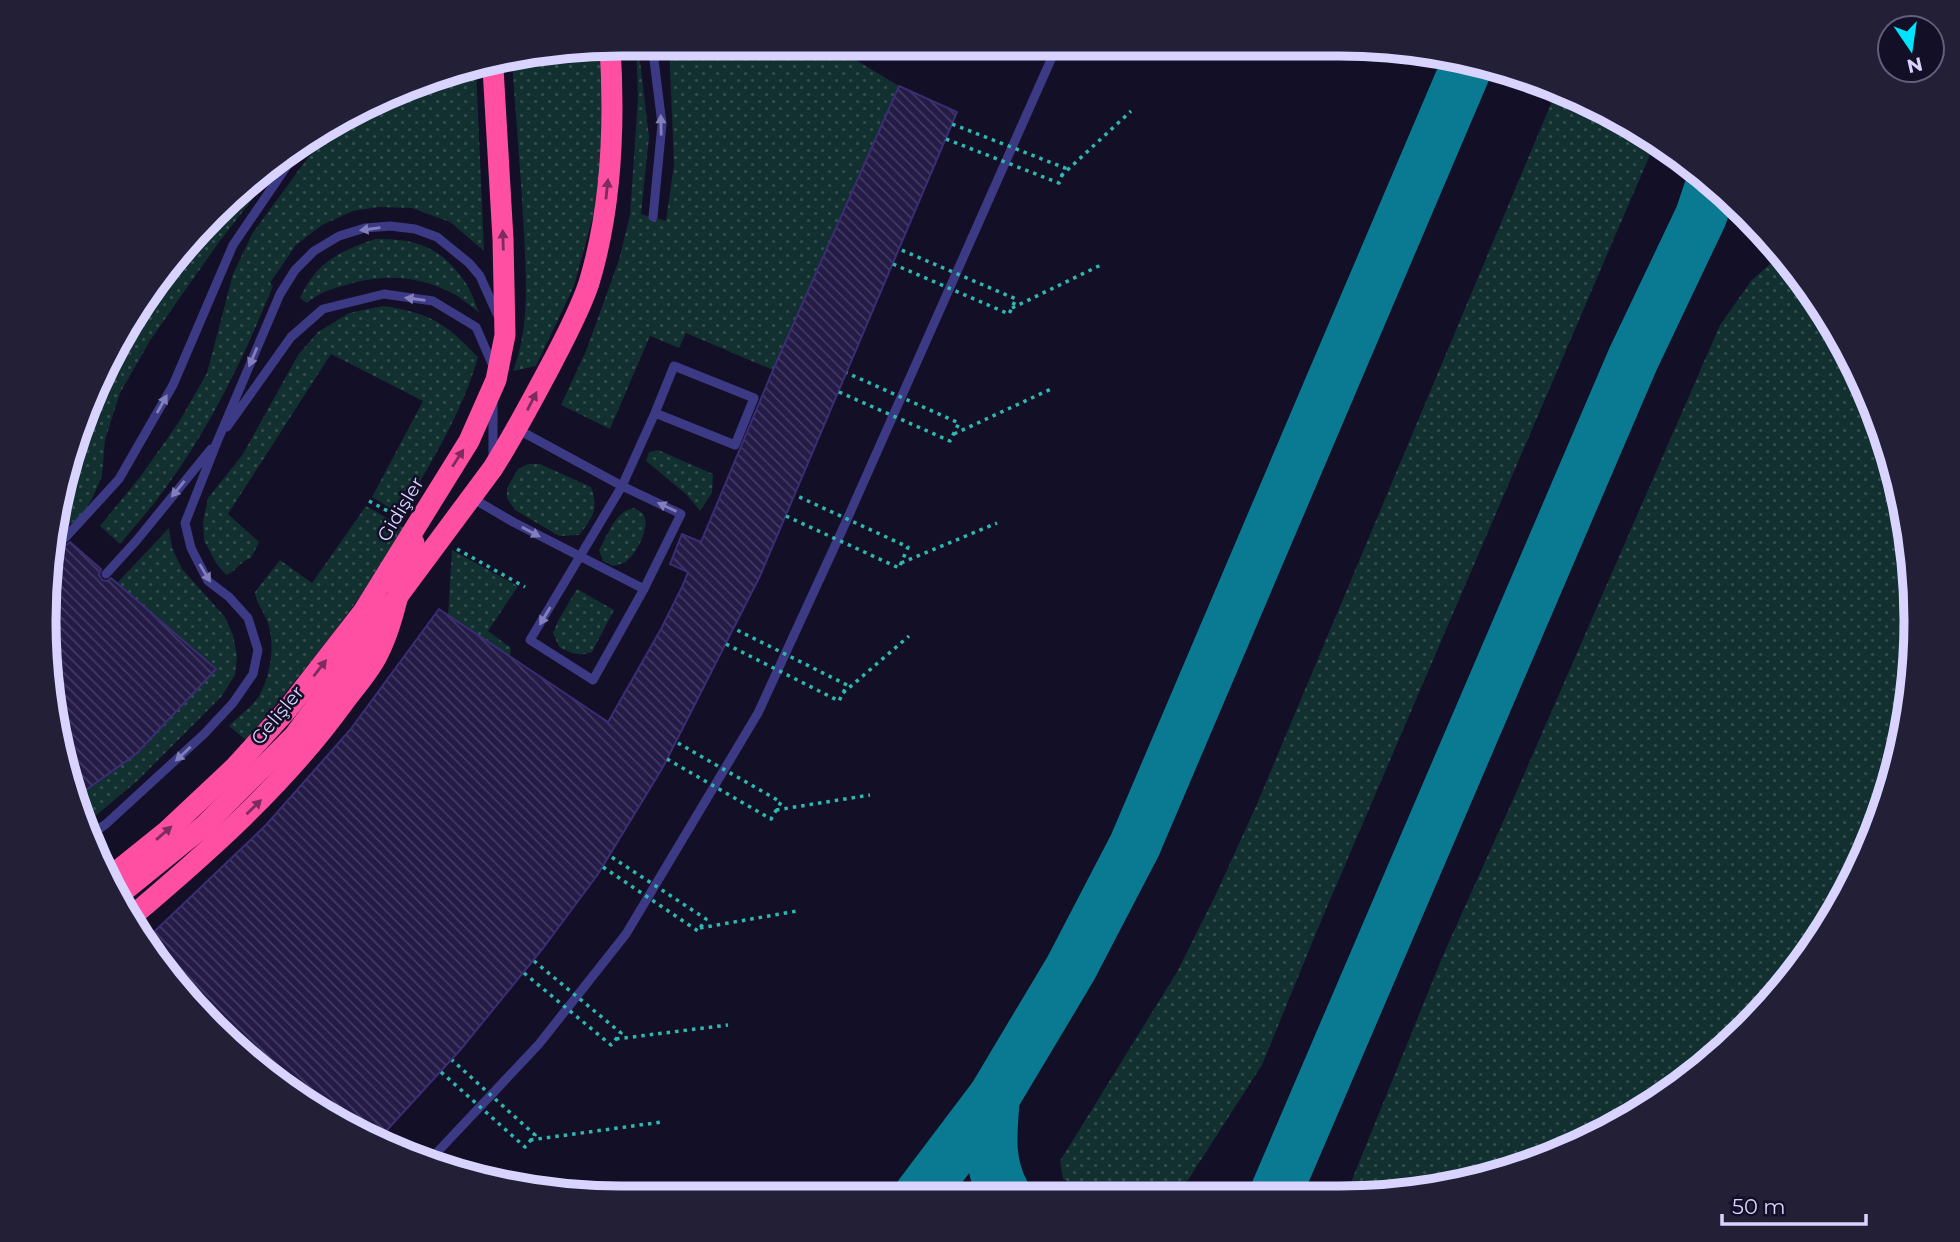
<svg xmlns="http://www.w3.org/2000/svg" width="1960" height="1242" font-family="Montserrat,sans-serif">
<style>
.grass{fill:url(#grass-dots)}
.lines{fill:none;stroke-linecap:round;stroke-linejoin:round}
.taxiway{stroke:#0a7a92;stroke-width:52}
.building{fill:url(#building-back-hatch);stroke:#3b2d73;stroke-width:2}
.path{stroke:#2fb8b0;stroke-width:3.5;stroke-dasharray:3.5 5;stroke-linecap:butt}
.lane{stroke:#3d3a85;stroke-width:9}
.highway{stroke:#ff4fa3;stroke-width:21}
.path-bridge{stroke:#2fb8b0;stroke-width:3.5;stroke-dasharray:3.5 5;stroke-linecap:butt}
.highway-bridge{stroke:#ff4fa3;stroke-width:21}
.oneway{fill:#837fbc}
.oneway2{fill:#7d2c5e}
.labels{text-anchor:middle;stroke-width:5;stroke-linejoin:round;paint-order:stroke}
.street-label{font-size:19px;fill:#d9d4ff;stroke:#130f26}
.rim{fill:none;stroke:#d9d4ff;stroke-width:9}
</style>
<defs>
<pattern id="grass-dots" width="8" height="8" patternUnits="userSpaceOnUse" patternTransform="scale(1.75)"><rect width="8" height="8" fill="#12302f"/><path d="M2 2h.1M6 6h.1" fill="none" stroke="#344d4e" stroke-width="1.8" stroke-linecap="round"/></pattern>
<pattern id="building-back-hatch" width="6" height="6" patternUnits="userSpaceOnUse" patternTransform="scale(1.75)"><rect width="6" height="6" fill="#241b47"/><path d="M-1 5l2 2M0 0l6 6M5-1l2 2" fill="none" stroke="#433b63"/></pattern>
</defs>
<rect width="100%" height="100%" fill="#130f26"/>
<path class="grass" d="M636 44H638L649 137 641 214 666 221 674 164 669 44 831 45 899 86 773 370 686 333 679 348 650 336 610 429 561 405 586 351 619 260 630 215 638 97Z
M603 47 605 124 597 202 574 286 536 366 513 371C530 326 526 281 524 233 521 176 516 119 512 62Z
M476 68 484 251 450 222 412 208 378 207 353 211 322 225 296 245 270 283 273 286C244 357 210 428 164 490 151 508 135 526 120 544L100 526 140 477 179 422 207 373 233 274 252 234 331 126 436 74Z
M1558 87 1655 143 1321 921 1262 1065 1188 1180 1164 1196H1096L1063 1179 1060 1161 1177 972 1216 894 1257 804Z
M277 168 219 242 151 339 120 393 105 440 102 476 92 499 82 515 59 533 56 529 75 435 163 269 250 188Z
M375 239C416 238 441 247 465 282 471 290 475 303 479 312 470 306 462 298 452 293 416 275 384 274 346 285 331 289 318 293 307 303L300 298C317 261 339 252 375 239Z
M1782 253 1839 333 1886 436 1911 546 1915 659 1896 771 1857 877 1797 973 1691 1079 1595 1139 1489 1178 1377 1197H1345L1444 953 1512 802 1720 325 1751 281Z
M383 306C431 313 445 323 478 357 462 414 430 463 401 515L372 497 423 401 331 354 228 514 259 542 251 558C240 561 238 570 226 575L216 563 204 540 203 522 208 498 243 454 298 355 318 332 349 313Z
M658 450 713 474 712 493 700 511 687 495 646 461 649 452Z
M528 464H540L591 487C599 509 593 518 579 535L559 536 515 510 507 498V488L518 469Z
M366 506 404 528C358 607 304 671 246 740L229 726C238 716 254 706 260 694 271 673 275 645 268 623 264 611 256 604 255 592L280 560 312 583Z
M634 508C637 510 641 511 643 514 652 526 635 557 624 563 620 564 617 565 613 566L603 561 599 550C608 535 615 511 634 508Z
M169 528 172 548 182 569 225 617 233 635 237 656 235 675 221 697 136 782 87 823 76 797 136 754 216 669 117 583Z
M452 550 518 586 488 631 511 648 510 657 448 616Z
M577 589 614 610 592 652C578 657 571 653 559 647L553 633 559 619Z"/>
<g class="lines">
<path class="taxiway" d="M994 1097C991 1133 987 1163 1005 1195
M920 1195 994 1097 1071 968 1135 845 1468 63
M1274 1197 1633 359 1701 216 1712 183"/>
</g>
<path class="building" d="M899 86 957 112 760 576 663 767 598 874 544 947 461 1049 377 1141 269 1079 141 941 155 931 266 825 350 730 439 609 608 722 661 629 682 587 688 572 670 564 682 534 701 542 773 370Z
M56 530 60 533 58 539 61 544 66 545 70 542 101 569 99 575 102 580 107 581 111 578 216 669 136 754 76 797 64 771 45 584Z"/>
<g class="lines">
<path class="path" d="M1061 176 1131 111
M1012 308 1103 264
M954 434 1051 389
M369 501 401 518
M457 549 525 587
M901 563 997 523
M843 693 909 636
M776 810 870 795
M700 928 797 911
M616 1039 728 1025
M530 1140 662 1122"/>
<path class="lane" d="M652 44 662 124 653 217
M493 401V457
M227 427 291 337 323 309 384 294 433 301 476 327 493 366
M472 498 513 522 644 589 681 514 622 486 517 429
M65 538 119 479 173 385 233 245 306 138
M106 574 137 540 211 449
M644 589 593 680 530 640 622 486 655 413 674 366 754 398 735 445 655 413
M92 834 106 824 204 734 233 703 253 674 258 650 248 618 229 597 208 581 191 548 185 523 217 442 280 294 295 270 314 251 339 236 365 228 390 226 415 229 437 237 469 263 480 276 497 314
M428 1162 539 1044 626 934 758 713 845 524 1057 46"/>
<path class="highway" d="M120 894 204 826 294 736 493 468C515 433 534 397 553 361 566 336 580 310 589 283 612 207 615 125 610 46"/>
<path class="path-bridge" d="M946 139 1059 183 1065 168 952 124
M893 264 1009 314 1016 299 899 249
M839 392 950 441 959 423 847 373
M786 516 899 568 908 547 795 495
M726 644 839 701 847 685 733 628
M667 759 771 819 781 802 676 742
M603 867 698 931 706 919 610 856
M524 973 611 1045 621 1033 534 961
M441 1072 525 1147 535 1135 452 1060"/>
<path class="highway-bridge" d="M111 876 167 831 234 768 286 711 363 612 469 441 496 380 505 335 503 239 493 68
M130 918C208 852 284 785 344 702 355 687 370 671 378 654 396 619 399 579 414 543"/>
</g>
<defs><path id="oneway-solid" d="M-6-.8H1V-3.2L6.5 0L1 3.2V.8H-6Z" transform="scale(1.75)"/></defs>
<g class="oneway">
<use href="#oneway-solid" transform="translate(661 125) rotate(-91)"/>
<use href="#oneway-solid" transform="translate(370 229) rotate(172)"/>
<use href="#oneway-solid" transform="translate(415 299) rotate(-172)"/>
<use href="#oneway-solid" transform="translate(253 357) rotate(113)"/>
<use href="#oneway-solid" transform="translate(162 404) rotate(-61)"/>
<use href="#oneway-solid" transform="translate(178 489) rotate(129)"/>
<use href="#oneway-solid" transform="translate(667 507) rotate(-155)"/>
<use href="#oneway-solid" transform="translate(531 532) rotate(28)"/>
<use href="#oneway-solid" transform="translate(205 573) rotate(59)"/>
<use href="#oneway-solid" transform="translate(545 616) rotate(121)"/>
<use href="#oneway-solid" transform="translate(183 754) rotate(137)"/>
</g>
<g class="oneway2">
<use href="#oneway-solid" transform="translate(607 189) rotate(-84)"/>
<use href="#oneway-solid" transform="translate(503 240) rotate(-92)"/>
<use href="#oneway-solid" transform="translate(532 401) rotate(-63)"/>
<use href="#oneway-solid" transform="translate(458 458) rotate(-57)"/>
<use href="#oneway-solid" transform="translate(320 668) rotate(-52)"/>
<use href="#oneway-solid" transform="translate(254 807) rotate(-44)"/>
<use href="#oneway-solid" transform="translate(164 833) rotate(-41)"/>
</g>
<g class="labels">
<g class="street-label">
<text transform="translate(400 509) rotate(-59)" y="7">Gidişler</text>
<text transform="translate(277 715) rotate(-50)" y="7">Gelişler</text>
</g>
</g>
<path d="M0 0H1960V1242H0ZM621 56H1339A565 565 0 0 1 1904 621V621A565 565 0 0 1 1339 1186H621A565 565 0 0 1 56 621V621A565 565 0 0 1 621 56Z" fill="#231f37" fill-rule="evenodd"/>
<path class="rim" d="M621 56H1339A565 565 0 0 1 1904 621V621A565 565 0 0 1 1339 1186H621A565 565 0 0 1 56 621V621A565 565 0 0 1 621 56Z"/>
<g transform="translate(1911 49) rotate(167)"><circle r="33" fill="#130f26" stroke="#625e7d" stroke-width="2"/>
<path d="M0-5L12 26L0 18L-12 26Z" fill="#00e5ff"/>
<text y="-10" font-size="19" font-weight="bold" text-anchor="middle" fill="#d9d4ff">N</text>
</g>
<path d="M1722 1214v10h144v-10" fill="none" stroke="#d9d4ff" stroke-width="3.5"/>
<text x="1732" y="1214" font-size="21" fill="#d9d4ff" stroke="#130f26" stroke-width="5" paint-order="stroke">50 m</text>
</svg>
